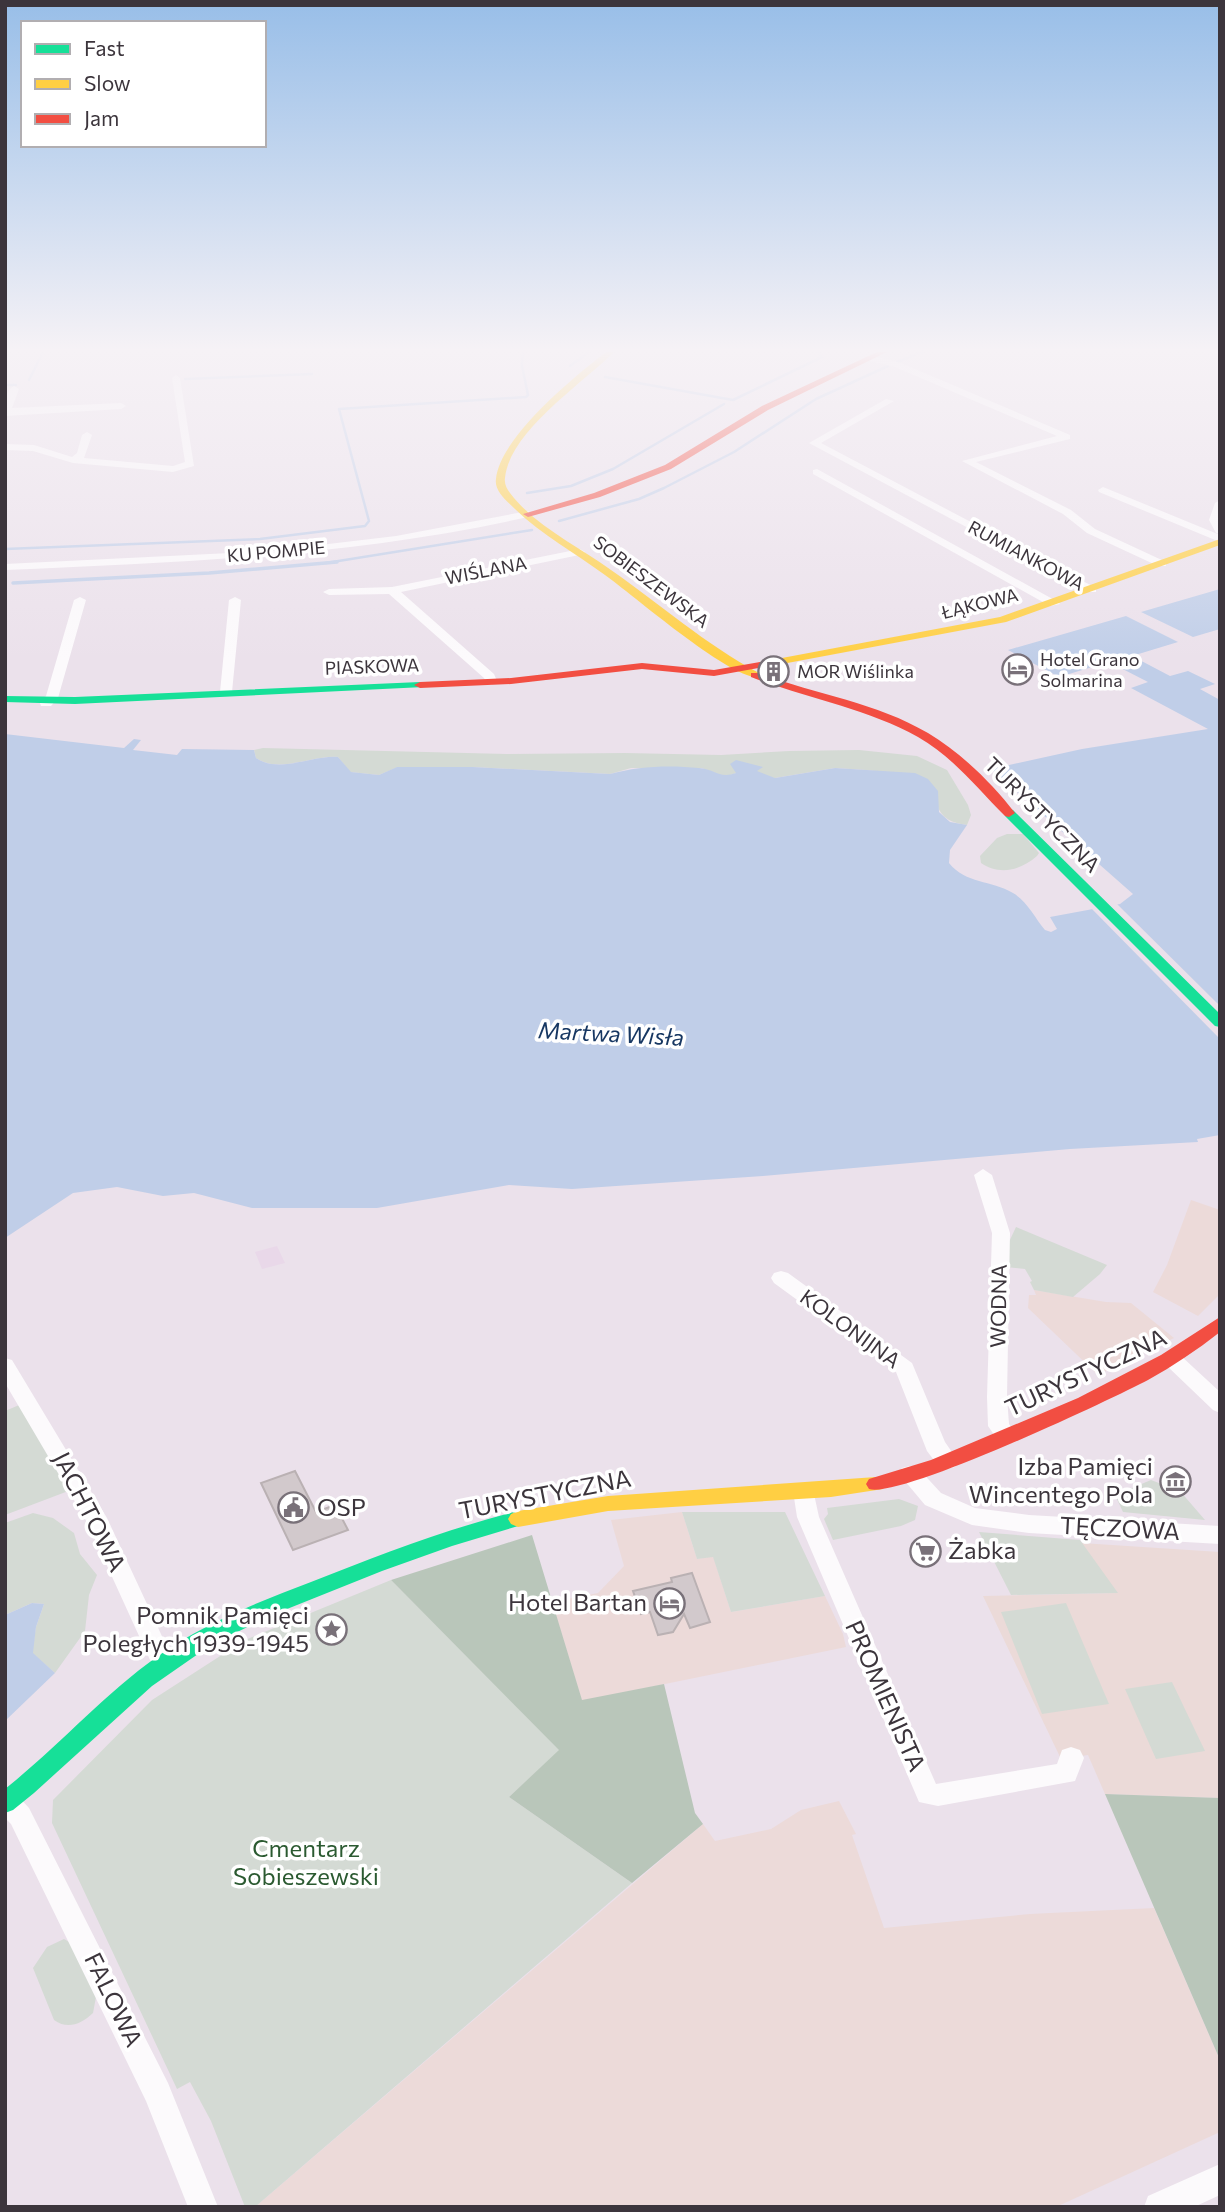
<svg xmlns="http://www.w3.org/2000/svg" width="1225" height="2212" font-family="Commissioner,sans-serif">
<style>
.commercial{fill:#ecdad9}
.built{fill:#e9d8e9}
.education{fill:#ebdad8}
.green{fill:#d4dad4}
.forest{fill:#b9c6ba}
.water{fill:#c0cee8}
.pier{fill:#ebe1eb}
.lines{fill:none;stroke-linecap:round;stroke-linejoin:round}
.stream-far1{stroke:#c0cee8;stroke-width:2.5}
.stream{stroke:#c0cee8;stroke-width:3.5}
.building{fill:#d2c9cc;stroke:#bab1b3;stroke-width:2}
.street{fill:#fcfafc;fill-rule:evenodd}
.fast{fill:#16e098;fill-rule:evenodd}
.slow{fill:#ffcf43;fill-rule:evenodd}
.jam{fill:#f24e42;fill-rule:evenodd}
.labels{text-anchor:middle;stroke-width:7;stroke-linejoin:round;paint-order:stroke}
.far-street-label{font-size:18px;fill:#3c353c;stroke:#fff}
.far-poi-label{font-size:18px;fill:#3c353c;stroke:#fff;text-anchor:start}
.street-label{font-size:21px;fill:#3c353c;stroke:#fff}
.water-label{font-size:23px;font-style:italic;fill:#173762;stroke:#fff}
.near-street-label{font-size:24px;fill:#3c353c;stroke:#fff}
.near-poi-label{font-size:24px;fill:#3c353c;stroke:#fff;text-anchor:end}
.near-park-label{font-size:24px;fill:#2b5a31;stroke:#fff}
</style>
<rect width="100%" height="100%" fill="#ebe1eb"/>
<path class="commercial" d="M1191 1200 1220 1210V1294L1198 1316 1153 1292 1167 1265Z
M1034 1290 1106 1302 1131 1303 1174 1338 1098 1375 1028 1308 1029 1295H1036Z
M682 1512 697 1559 713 1556 731 1612 825 1596 843 1634 846 1647 582 1701 552 1602 598 1593 624 1566 611 1520Z
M839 1801 856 1834 852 1835 884 1928 1030 1914 1154 1908 1220 2060V2132L1056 2207H255L703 1824 715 1841 771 1829 801 1810Z"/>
<path class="built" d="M277 1246 285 1263 262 1269 255 1252Z"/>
<path class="education" d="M1081 1543 1220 1552V1798L1105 1794 1088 1755 1061 1759 983 1596 1117 1593Z"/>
<path class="green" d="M263 748 507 754 625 753 721 755 789 751 859 750 917 756 947 770 968 805 971 815 967 825C953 823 941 819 937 804L890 773 866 770 835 768 775 778 736 773 725 777 702 768H631L610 774 473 767H398L379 775 350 772 338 757C312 755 280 774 256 758L254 750Z
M1007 834H1023L1039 853 1037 856C1021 870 1000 876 981 863L980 856 997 838Z
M1016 1227 1107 1265 1100 1274 1073 1297 1034 1290 1030 1282 1032 1281 1025 1269 1005 1267 1008 1244Z
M24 1403 71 1490 5 1515V1411Z
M1151 1480 1180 1491 1205 1520 1123 1512 1115 1495Z
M899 1499 918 1506 915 1520 901 1526 833 1540 824 1519 828 1514 827 1508Z
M682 1512H785L825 1596 731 1612 713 1557 697 1559Z
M33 1513 53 1518 74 1533 80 1554 97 1575 89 1595 85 1631 55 1673 32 1653 36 1627 44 1604 32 1603 5 1615V1523Z
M979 1532 1080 1540 1118 1593 1011 1595Z
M391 1580 560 1750 509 1797 632 1883 255 2207H245L211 2121 190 2082 177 2089 52 1823 53 1800 152 1700 245 1640Z
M1066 1603 1109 1704 1042 1714 1001 1612Z
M1172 1682 1205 1751 1156 1759 1125 1689Z
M64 1939 71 1943 96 1997 93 2013C81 2024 68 2030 54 2020L33 1968 47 1947Z"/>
<path class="forest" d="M532 1535 582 1700 664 1684 695 1813 703 1824 632 1883 509 1797 559 1750 391 1580Z
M1105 1794 1220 1798V2060Z"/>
<path class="water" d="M1220 589V629L1193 637 1141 612Z
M1126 616 1178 642 1132 656 1170 676 1188 671 1215 684 1200 689 1220 700V1135L1197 1139 1198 1142 1070 1149 763 1176 572 1189 509 1185 377 1208H252L194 1193 163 1196 117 1187 73 1193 5 1238V734L124 748 134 739 141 740 133 750 177 755 182 749 254 750 256 758C280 774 312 755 338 757L351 772 379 775 397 767H473L610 774C638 766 670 765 699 768 715 769 719 779 736 773L730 764 736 760 763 767 757 771 775 778 835 768 915 773 928 779 938 791 939 812 950 822 967 825 950 850 949 863C966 884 991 880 1013 893 1027 901 1035 918 1045 930L1051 932 1057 929 1050 917 1120 904 1133 894 991 769 1082 749 1208 729 1131 688 1148 682 1109 662 1059 677 1008 650Z
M32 1603 44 1604 36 1627 33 1653 55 1673 5 1721V1615Z"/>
<path class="pier" d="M1115 902 1220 1006V1039L1089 906Z"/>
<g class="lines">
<path class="stream-far1" d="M897 362 922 352
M522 364 523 352
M570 366 589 352
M605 377 733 400 822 357 818 352
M185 379 312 374
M29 380 43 352
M5 385H16
M527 493 571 486 613 469 724 404
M559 521 639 499 664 488 734 452 816 399 888 366
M5 549 260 539 365 526 369 521 339 409 526 397 528 395 522 366
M326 563 532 530"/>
<path class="stream" d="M13 583 209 573 337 562"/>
</g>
<path class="building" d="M295 1471 316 1512 335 1505 348 1530 293 1550 261 1483Z
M692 1573 710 1622 690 1628 684 1614 673 1632 658 1635 650 1612 641 1614 633 1591 672 1582 671 1578Z"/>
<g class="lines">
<path class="street" d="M869 355 901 363 1070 435V439L976 462 1071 510 1095 529 1166 562V566H1158L1087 533 1063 514 962 461 1057 436 895 367 866 360Z
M176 375 180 378 194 466 173 472 73 463 33 451 5 450V444L34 445 72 457 77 453 82 435 87 432 92 435 84 458 173 466 185 462 172 378Z
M14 386 19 389 12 408 121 403 126 406 121 409 5 416C5 406 4 391 14 386Z
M886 399 894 401 821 443 1096 588V592H1088L809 443Z
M817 469 1058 602 1060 604 1050 606 813 474V470Z
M1103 487 1220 535V542L1099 492 1098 490Z
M1220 500V534L1216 533 1209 520 1215 503Z
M528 511 533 514 532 516C358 556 182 562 5 570V564L269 551 396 536Z
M580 549 585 552 584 554 401 592 494 674 497 681 491 685 487 684 484 678 389 594 329 595 323 592 329 589 392 587Z
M80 597 86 600 58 698 51 706H41L40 703 46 696 74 600Z
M235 597 241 600 232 692 226 696 220 692 229 600Z
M983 1169 992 1175 1010 1233 1007 1397 1009 1424 1018 1436 1015 1442 1007 1444 999 1442 988 1426 987 1397 992 1233 974 1175Z
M781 1271 788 1273 912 1363 945 1442 958 1461 955 1467 947 1469 939 1467 927 1451 896 1372 774 1283 771 1278 774 1273Z
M1173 1353 1180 1355 1220 1392V1413L1213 1410 1166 1365 1163 1360 1166 1355Z
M5 1358 12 1360 107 1518 167 1647 179 1662 175 1669C163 1673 158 1669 150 1660L88 1524 5 1383Z
M910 1466 918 1468 941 1493 975 1508 1029 1515 1220 1526V1544L1029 1533 972 1525 925 1505 899 1474 902 1468Z
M804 1483 812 1485 819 1517 936 1784 1057 1764 1062 1750 1071 1747 1080 1750 1084 1758 1075 1781 938 1806 919 1802 797 1517 793 1491 796 1485Z
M5 1791 16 1794 29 1808 168 2083 218 2207H188L146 2101 11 1824 5 1818Z
M1220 2164V2195L1194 2207H1144L1148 2196Z"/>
<path class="fast" d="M420 682 426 685 424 687 75 704 5 702V696L75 697Z
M1009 809 1013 810 1220 1014V1027L1215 1026 1005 816V810Z
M518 1511 525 1514 528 1519 525 1524 452 1546 382 1571 272 1615 211 1645 152 1686 34 1793 13 1810 5 1813V1789C58 1747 103 1695 158 1656 205 1623 258 1602 311 1582 379 1555 447 1529 518 1511Z"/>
<path class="slow" d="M606 352H614C583 383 509 432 505 478 504 484 507 489 510 493 535 526 578 546 611 570 661 605 705 644 759 673V677C732 681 632 594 605 575 575 553 542 535 515 509 507 501 494 491 496 479 500 437 574 377 606 352Z
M1220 539V545L1006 622 760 668 754 665 760 662 1000 617Z
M876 1477 883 1479 886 1484 883 1489 831 1497 608 1511 518 1527 511 1524 508 1519 511 1514 518 1511 608 1496Z"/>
<path class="jam" d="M877 352H887L768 410 671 469 600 497 528 517 523 514 594 493 665 465 762 406Z
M760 662 766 665 764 667 714 676 642 669 511 684 420 688 414 685 420 682 511 678 642 663 714 670Z
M751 673H759C814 694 876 702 928 733 960 752 992 783 1015 813L1009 817 1005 816C977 788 952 756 918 737 866 708 806 698 751 677Z
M1220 1317V1332C1197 1350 1173 1366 1148 1380 1110 1400 900 1499 869 1489L866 1484 869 1479 931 1460 1078 1398 1161 1355Z"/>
</g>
<linearGradient id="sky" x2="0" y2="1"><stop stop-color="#98bee8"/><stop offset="0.53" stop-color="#f6f2f6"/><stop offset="1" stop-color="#f6f2f6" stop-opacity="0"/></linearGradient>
<rect width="1225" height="661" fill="url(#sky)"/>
<defs>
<symbol id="hotel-ring" viewBox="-11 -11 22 22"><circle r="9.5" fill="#fff" stroke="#797179" stroke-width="1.5"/><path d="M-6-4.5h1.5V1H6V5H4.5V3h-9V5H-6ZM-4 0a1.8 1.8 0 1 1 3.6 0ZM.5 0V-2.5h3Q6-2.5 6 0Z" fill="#797179"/></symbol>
<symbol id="building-ring" viewBox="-11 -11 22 22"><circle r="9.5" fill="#fff" stroke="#797179" stroke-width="1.5"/><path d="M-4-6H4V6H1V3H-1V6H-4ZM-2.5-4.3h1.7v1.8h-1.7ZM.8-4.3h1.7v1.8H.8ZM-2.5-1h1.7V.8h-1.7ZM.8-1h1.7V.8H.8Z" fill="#797179"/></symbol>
<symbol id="museum-ring" viewBox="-11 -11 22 22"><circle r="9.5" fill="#fff" stroke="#797179" stroke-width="1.5"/><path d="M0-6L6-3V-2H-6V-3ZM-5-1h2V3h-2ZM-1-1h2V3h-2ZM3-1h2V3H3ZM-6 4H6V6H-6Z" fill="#797179"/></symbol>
<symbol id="civic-ring" viewBox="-11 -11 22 22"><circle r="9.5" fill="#fff" stroke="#797179" stroke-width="1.5"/><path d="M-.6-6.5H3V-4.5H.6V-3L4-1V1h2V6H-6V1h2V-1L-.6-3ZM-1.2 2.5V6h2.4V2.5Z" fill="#797179"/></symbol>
<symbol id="supermarket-ring" viewBox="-11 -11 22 22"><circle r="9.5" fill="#fff" stroke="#797179" stroke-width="1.5"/><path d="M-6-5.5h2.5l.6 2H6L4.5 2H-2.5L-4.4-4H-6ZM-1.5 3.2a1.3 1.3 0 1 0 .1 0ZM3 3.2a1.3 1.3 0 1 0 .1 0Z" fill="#797179"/></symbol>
<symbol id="sight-ring" viewBox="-11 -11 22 22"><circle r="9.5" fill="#fff" stroke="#797179" stroke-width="1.5"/><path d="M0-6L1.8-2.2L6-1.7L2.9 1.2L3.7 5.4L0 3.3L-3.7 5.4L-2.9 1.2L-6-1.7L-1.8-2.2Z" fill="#797179"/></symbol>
</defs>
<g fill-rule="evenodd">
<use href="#hotel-ring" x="1000" y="652" width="35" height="35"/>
<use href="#building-ring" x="756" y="654" width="35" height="35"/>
<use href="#museum-ring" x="1158" y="1464" width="35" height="35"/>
<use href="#civic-ring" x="276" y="1490" width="35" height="35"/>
<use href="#supermarket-ring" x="908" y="1534" width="35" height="35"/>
<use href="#hotel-ring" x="652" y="1586" width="35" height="35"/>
<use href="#sight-ring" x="314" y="1612" width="35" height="35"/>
</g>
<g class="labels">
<g class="far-street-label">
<text transform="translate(276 552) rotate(-5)" y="6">KU POMPIE</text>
<text transform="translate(1026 556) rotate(28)" y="6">RUMIANKOWA</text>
<text transform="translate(486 571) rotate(-11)" y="6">WIŚLANA</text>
<text transform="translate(651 582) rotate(37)" y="6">SOBIESZEWSKA</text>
<text transform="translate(980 604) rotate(-14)" y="6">ŁĄKOWA</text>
<text transform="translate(372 667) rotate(-2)" y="6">PIASKOWA</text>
</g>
<g class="far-poi-label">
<text x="1040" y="666">Hotel Grano<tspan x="1040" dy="21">Solmarina</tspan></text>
<text x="797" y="678">MOR Wiślinka</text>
</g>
<g class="street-label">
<text transform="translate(1042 815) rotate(45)" y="7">TURYSTYCZNA</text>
<text transform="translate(999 1306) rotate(-89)" y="7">WODNA</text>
<text transform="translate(850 1329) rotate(36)" y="7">KOLONIJNA</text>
</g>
<g class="water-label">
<text transform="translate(611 1034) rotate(3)" y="8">Martwa Wisła</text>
</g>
<g class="near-street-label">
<text transform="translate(1086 1373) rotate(-25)" y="8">TURYSTYCZNA</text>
<text transform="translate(545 1495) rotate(-11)" y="8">TURYSTYCZNA</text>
<text transform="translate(89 1512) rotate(63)" y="8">JACHTOWA</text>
<text transform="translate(1120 1529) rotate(3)" y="8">TĘCZOWA</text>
<text transform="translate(885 1696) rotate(66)" y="8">PROMIENISTA</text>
<text transform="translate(113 2000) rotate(64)" y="8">FALOWA</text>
</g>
<g class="near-poi-label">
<text x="1153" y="1475">Izba Pamięci<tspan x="1153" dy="28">Wincentego Pola</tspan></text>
<text x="317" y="1516" text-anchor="start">OSP</text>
<text x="948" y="1559" text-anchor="start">Żabka</text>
<text x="647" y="1611">Hotel Bartan</text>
<text x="309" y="1624">Pomnik Pamięci<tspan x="309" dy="28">Poległych 1939-1945</tspan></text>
</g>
<g class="near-park-label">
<text x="306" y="1857">Cmentarz<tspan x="306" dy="28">Sobieszewski</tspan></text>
</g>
</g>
<rect width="1225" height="2212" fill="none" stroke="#3c353c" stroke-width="14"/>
<rect x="21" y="21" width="245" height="126" fill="#ffffff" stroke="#b1aeb1" stroke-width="2"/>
<rect x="35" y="44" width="35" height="10" fill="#16e098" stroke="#b1aeb1" stroke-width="2"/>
<text x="84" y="56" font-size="21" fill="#3c353c">Fast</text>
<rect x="35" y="79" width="35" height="10" fill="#ffcf43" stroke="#b1aeb1" stroke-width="2"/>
<text x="84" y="91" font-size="21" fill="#3c353c">Slow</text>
<rect x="35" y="114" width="35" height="10" fill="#f24e42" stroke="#b1aeb1" stroke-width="2"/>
<text x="84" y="126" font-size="21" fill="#3c353c">Jam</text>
</svg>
